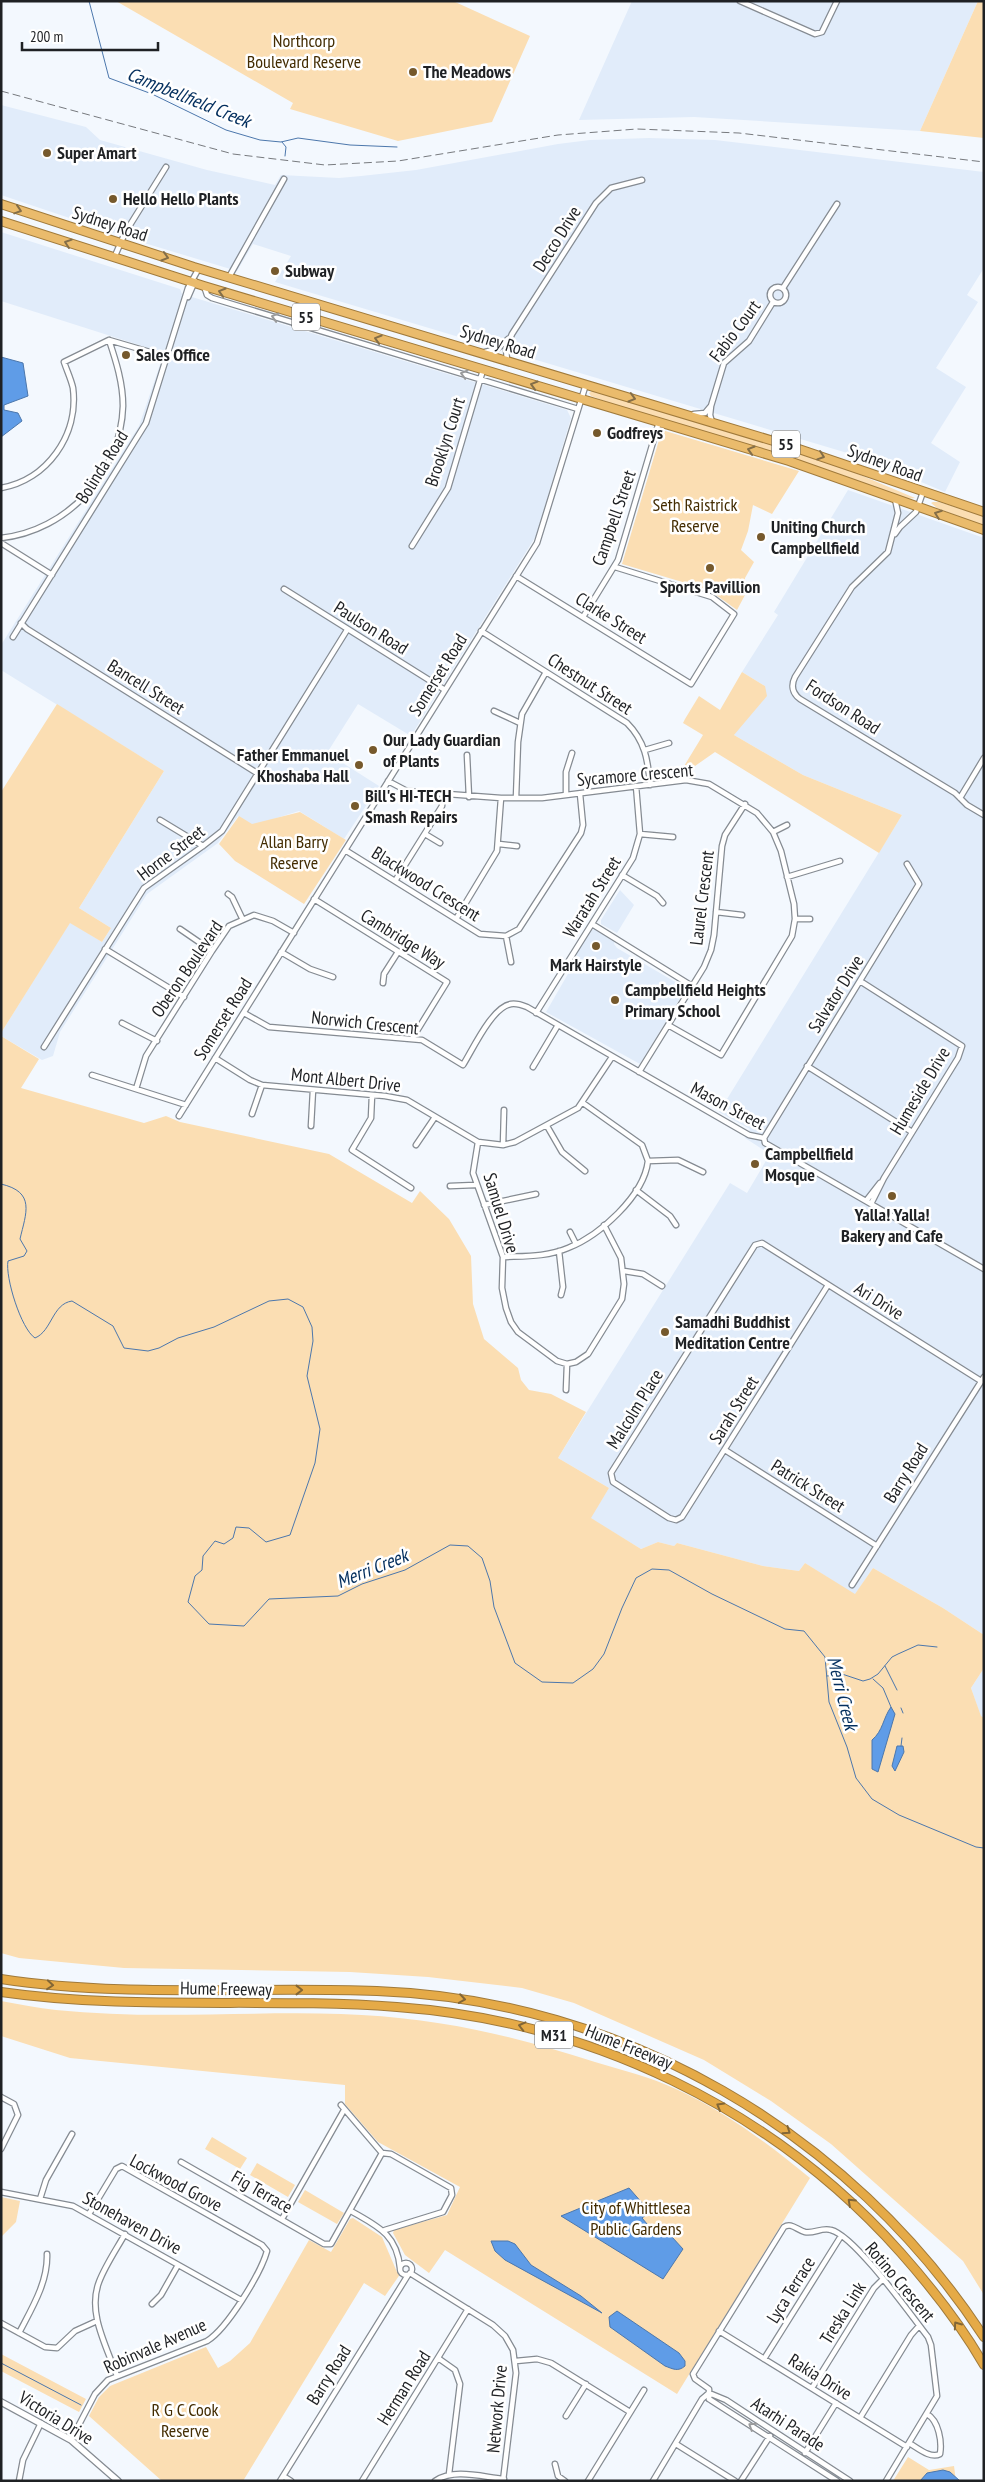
<svg xmlns="http://www.w3.org/2000/svg" width="985" height="2482" font-family="'PT Sans Narrow',sans-serif">
<style>
.built{fill:#e1ecfa}
.green{fill:#fbdeb3}
.water{fill:#5f9ce7;stroke:#4c77ac}
.lines{fill:none;stroke-linecap:round;stroke-linejoin:round}
.stream{stroke:#4c77ac;stroke-width:1}
.minor-casing{stroke:#858b92;stroke-width:7}
.tertiary-casing{stroke:#858b92;stroke-width:8}
.trunk-casing{stroke:#a07a3b;stroke-width:10}
.motorway-casing{stroke:#a07a3b;stroke-width:10}
.minor{stroke:#fff;stroke-width:4.5}
.tertiary{stroke:#fff;stroke-width:5.5}
.trunk{stroke:#eabb6c;stroke-width:8}
.motorway{stroke:#e5aa47;stroke-width:8}
.rail{stroke:#777a7e;stroke-width:1;stroke-dasharray:8 4;stroke-linecap:butt}
.oneway{stroke:#846e48}
.oneway2{stroke:#9a9b9c}
.oneway3{stroke:#826636}
.poi-dot{fill:#76592c;stroke:#fff;stroke-width:2}
.labels{text-anchor:middle;stroke-width:5;stroke-linejoin:round;paint-order:stroke}
.shield{fill:#fff;stroke:#626466;stroke-width:1}
.shield-label{font-size:16px;font-weight:bold;fill:#1f2124}
.park-label{font-size:18px;fill:#432c02;stroke:#fff}
.poi-label{font-size:18px;font-weight:bold;fill:#1f2124;stroke:#fff;text-anchor:start}
.street-label{font-size:18px;fill:#1f2124;stroke:#fff}
.water-label{font-size:19px;font-style:italic;fill:#042f5e;stroke:#fff}
</style>
<rect width="100%" height="100%" fill="#f3f8fe"/>
<path class="built" d="M632 1H978L920 131 694 117 579 120Z
M1 105 86 127 100 140 207 170 275 185 281 175 339 178 361 176 416 170 558 144 590 140 649 138 715 140 984 172V268L967 295 978 302 936 368 966 387 931 443 960 462 945 492 864 458 275 282 291 256 253 244 237 271 141 242 1 195Z
M1 232 180 289 182 294 567 410 571 418 536 536 411 736 358 704 327 753 379 786 344 839 299 811 252 826 238 816 218 843 147 894 60 1032 53 1056 42 1060 1 1036V1033L70 922 102 942 111 928 79 908 164 771 1 670V645L139 426 164 353 1 301Z
M848 490 984 538V1635L943 1608 873 1568 855 1595 805 1563 799 1571 763 1566 677 1543 674 1546 658 1542 641 1549 590 1518 609 1488 558 1458 730 1183 747 1193 770 1154 745 1138 750 1129 719 1112 902 815 803 775 734 735 765 686 742 672 778 615 774 612Z
M620 890 634 905 617 933 601 924V920Z
M595 929 615 941 614 944 617 948 684 987 685 990 640 1064 546 1012 576 960 581 958 576 955 591 930Z
M984 1668V1718L981 1717 971 1688Z"/>
<path class="green" d="M116 1H453L530 36 492 122 398 141 290 109 293 103Z
M978 1H984V138L920 131Z
M592 391 769 443 839 466 915 498 907 499 799 460 629 410 591 396 589 393Z
M662 430 799 471 772 514 753 505 748 531 741 550 754 562 745 578V595L737 610 709 590 622 564Z
M933 502H939L984 516V526L937 508 931 503Z
M742 672 765 686 767 696 734 735 803 775 902 815 879 853 715 752 695 766 691 775 678 776 703 735 683 723 685 719 699 696 720 710Z
M57 704 164 771 79 908 111 928 102 942 70 923 1 1033V792Z
M300 812 346 840 304 904 235 861 219 844 239 816 252 824Z
M1 1036 39 1059 21 1088 144 1123 166 1116 180 1122 329 1154 412 1203 420 1191 449 1219 471 1256 473 1304 484 1339 518 1368 521 1380 529 1390 551 1394 586 1412 558 1458 609 1488 591 1518 641 1549 658 1542 674 1546 677 1543 763 1566 799 1571 805 1563 855 1594 873 1568 943 1608 984 1635V1668L971 1688 981 1716 984 1718V2295L963 2261 831 2144 771 2101 704 2060 574 2003 522 1988 428 1977 350 1972 124 1968 19 1958 1 1953Z
M1 2001C19 2004 38 2008 56 2010 150 2020 246 2011 341 2014 434 2017 507 2034 595 2062 622 2070 650 2077 676 2089 724 2111 769 2144 810 2178L677 2394 445 2250 429 2273 405 2255 393 2233 394 2230 447 2215 460 2187 378 2142 345 2104V2085L70 2058 1 2036Z
M212 2137 247 2158 240 2169 205 2149Z
M257 2163 295 2185 288 2197 250 2175Z
M305 2190 344 2213 337 2224 298 2202Z
M1 2197 20 2201 16 2222 1 2237Z
M353 2218 382 2237 397 2272 403 2270 385 2296 364 2283 243 2481H162L89 2416 99 2397 110 2386 206 2347 218 2368 230 2361 250 2343 309 2240 331 2252 350 2219Z
M1 2354 86 2399 79 2412 1 2371Z
M908 2457 929 2470 954 2466 956 2481H893Z"/>
<path class="water" d="M1 357 23 363 28 396 4 405V410L18 413 22 421 1 437Z
M891 1707 895 1714 878 1772 872 1769V1740C883 1731 883 1718 891 1707Z
M897 1746H903L904 1752 895 1771 892 1766Z
M629 2188 650 2212 642 2218 653 2231 661 2225 683 2249 663 2279 561 2216Z
M491 2241H508L515 2244 531 2265 581 2296 602 2313 505 2260 495 2251Z
M617 2311 679 2353 685 2361V2366C678 2372 673 2369 665 2366L610 2327 609 2317Z
M943 2470 950 2472 960 2481H920L927 2473Z"/>
<g class="lines">
<path class="stream" d="M89 1 109 78 152 94 226 130 260 140 281 142 298 138 350 145 397 147
M282 142 286 147 285 156
M1 1184C36 1192 26 1213 20 1239L27 1251 24 1256 8 1261C5 1277 21 1329 35 1338 52 1331 52 1304 72 1301L113 1326 124 1348 148 1351 159 1348 178 1338 214 1327 269 1301 288 1299 303 1307 312 1327 313 1341 307 1376 320 1429 315 1463 290 1535 266 1542 249 1528 236 1527 233 1538 224 1544 215 1541 203 1556 202 1570 195 1576 188 1602 209 1624 244 1626 269 1599 338 1596 362 1584 405 1570 450 1545 468 1546 482 1558 490 1581 494 1607 515 1663 542 1682 573 1683 593 1669 604 1654 622 1608 636 1578 652 1569 669 1570 712 1594 785 1629 804 1631 825 1657 829 1702 847 1747 856 1778 872 1799 899 1815 976 1847 984 1848
M885 1666 897 1690
M827 1676 842 1674 863 1681 870 1679 878 1674 892 1657 898 1654 918 1645 937 1647
M873 1679 883 1688 891 1707
M901 1708 903 1713
M901 1746 902 1738
M1 2363 81 2405"/>
<defs>
<path id="minor" d="M740 1 815 34 822 32 837 1
M114 258 125 233 166 167
M229 277 284 179
M204 286 207 295 212 298 578 409
M770 295a8 8 0 1 1 16 0a8 8 0 1 1-16 0Z
M783 288 837 204
M188 297 195 281
M109 340 167 357
M485 352 497 349 508 339
M507 361 506 348 512 334 596 203 611 188 642 180
M694 414 705 413 710 407
M712 422 710 415 711 406 724 363 749 341 773 302
M1 488C47 480 79 435 73 388 71 379 67 371 64 362L109 340
M895 499 898 513 888 552 852 587 795 677C791 685 792 693 800 699L955 793 967 805 984 815
M895 534 900 527 916 512 923 492
M1 538C67 531 121 473 123 406 123 383 116 361 109 340
M1 543 52 575
M412 546 448 488 483 370
M516 576 691 684 734 614 712 597 615 567
M284 589 445 690
M583 617 618 560 659 422
M21 623 27 629 257 773
M481 631 627 723C645 741 648 760 650 785
M13 637 146 423 188 288 199 268
M494 711 520 723
M645 750 669 743
M467 755 469 797
M388 781 407 791 501 798H542L686 780 709 784 757 813 773 832 781 851 794 904 795 919 792 936 721 1055 668 1025
M566 795V772L572 753
M516 798 518 742 522 714 546 672
M960 798 984 758
M160 820 203 846
M773 832 787 825
M425 834 440 843
M640 834 673 837
M499 844 517 846
M345 850 480 934 506 936 519 929 581 833 583 825 580 794
M622 875 657 896 663 903
M787 877 840 861
M395 881 442 806 443 795
M228 894 232 897 242 918
M314 899 447 982 412 1039
M716 912 742 915
M456 919 497 851 501 798
M795 919H810
M592 924 692 986
M180 929 212 951
M506 936 511 962
M105 949 184 997
M281 952 310 969 333 977
M860 981 962 1046 958 1058 884 1178 871 1204
M383 983 384 974 398 952
M244 1013 269 1027 422 1040 463 1065C473 1049 492 1007 511 1004 517 1003 522 1005 527 1007L749 1135 764 1138 765 1143 984 1269
M536 1013 633 858 640 834 636 786
M122 1023 157 1041
M44 1047 144 888 203 846 222 831 347 630
M215 1058 250 1080 262 1085 385 1096 407 1100 478 1142 503 1145 515 1142 578 1108 612 1057
M807 1066 912 1132
M533 1067 558 1025
M639 1072 704 967 711 950 714 935 722 846 725 835 745 804
M92 1075 186 1105
M136 1089 146 1056 212 951 229 926 254 915 273 921 294 933
M372 1095 371 1118 352 1150 411 1188
M252 1114 262 1085
M179 1116 537 543 586 384
M311 1126 313 1090
M547 1126 562 1152 585 1171
M764 1138 919 884 907 864
M478 1142 473 1173 503 1257 502 1288 506 1308 511 1322 518 1332 557 1361 567 1364 576 1362 588 1354 622 1299 624 1284 621 1258 604 1225
M416 1145 435 1117
M503 1145 504 1110
M648 1161 678 1160 703 1172
M450 1186 475 1185
M636 1190 670 1216 676 1225
M866 1201 880 1183
M484 1205 536 1194
M570 1232 576 1244
M559 1251 563 1287 561 1295
M503 1257C524 1256 547 1257 568 1248 599 1236 644 1196 648 1161L642 1145 583 1103
M624 1271 643 1274 662 1286
M828 1285 682 1517 676 1520 669 1518 613 1482 611 1473 755 1245 762 1243 981 1381
M566 1390 567 1364
M725 1450 877 1546
M852 1585 984 1377
M1 2097 14 2104 18 2115 1 2149
M382 2153 391 2154 451 2188 452 2195 443 2212 385 2230
M181 2162 324 2244H331L382 2153 341 2105
M1 2192 73 2206 241 2300
M40 2199 46 2180 72 2134
M351 2211C377 2226 397 2234 400 2268
M282 2219 344 2110
M400 2269a6 6 0 1 1 12 0a6 6 0 1 1-12 0Z
M410 2273 493 2325 505 2336 513 2350 516 2373 503 2481
M152 2304 161 2295 178 2265
M1 2323 45 2347 57 2348 75 2331 97 2321
M719 2331 907 2447
M19 2333C32 2308 48 2282 47 2254
M438 2358 455 2370 460 2384 449 2474
M764 2359 841 2236
M516 2361 537 2359 551 2363 630 2412
M117 2376C107 2347 87 2313 99 2282 105 2266 116 2250 125 2234
M812 2388 874 2288 883 2279
M709 2399V2389L695 2379 693 2374 784 2227C791 2222 797 2230 805 2232 814 2234 822 2227 831 2230 855 2236 910 2314 928 2337L931 2345 937 2396 886 2481
M709 2399 837 2481
M566 2416 586 2384
M860 2418 911 2335 919 2326
M71 2440 95 2394 108 2380 207 2341C227 2329 261 2273 267 2251L262 2245 122 2166 116 2169 89 2214
M909 2443C918 2448 930 2459 940 2454 942 2442 939 2421 927 2414
M676 2444 735 2481
M805 2453 836 2403
M555 2464 558 2476 565 2481
M283 2476 291 2481
M19 2481 23 2460 41 2423
M280 2481 408 2275
M362 2481 468 2309
M435 2481C454 2468 482 2477 504 2479
M588 2481 644 2390
M653 2481 702 2399 709 2393 726 2400 850 2481
M741 2481 770 2436"/>
<path id="tertiary" d="M1 2402 71 2440 118 2481"/>
<path id="trunk" d="M1 204 194 267 790 446 984 512
M1 221 204 286 789 461 984 530"/>
<path id="motorway" d="M1 1979C125 1998 252 1986 377 1991 623 2000 850 2132 984 2337
M1 1992C133 2011 265 1997 397 2007 590 2021 772 2108 901 2253 932 2288 961 2325 984 2365"/>
</defs>
<use href="#minor" class="minor-casing"/>
<use href="#tertiary" class="tertiary-casing"/>
<use href="#trunk" class="trunk-casing"/>
<use href="#motorway" class="motorway-casing"/>
<use href="#minor" class="minor"/>
<use href="#tertiary" class="tertiary"/>
<use href="#trunk" class="trunk"/>
<use href="#motorway" class="motorway"/>
<path class="rail" d="M1 91 233 154 325 165 398 161 558 135 637 129 739 133 984 162"/>
</g>
<defs><path id="oneway-chevron" d="M-2-3.5L2.5 0L-2 3.5" fill="none" stroke-width="1.6" stroke-linecap="round" stroke-linejoin="round" transform="scale(1.25)"/></defs>
<g class="oneway">
<use href="#oneway-chevron" transform="translate(18 210) rotate(18)"/>
<use href="#oneway-chevron" transform="translate(68 243) rotate(-161)"/>
<use href="#oneway-chevron" transform="translate(165 257) rotate(17)"/>
<use href="#oneway-chevron" transform="translate(222 292) rotate(-163)"/>
<use href="#oneway-chevron" transform="translate(378 339) rotate(-163)"/>
<use href="#oneway-chevron" transform="translate(534 385) rotate(-163)"/>
<use href="#oneway-chevron" transform="translate(632 398) rotate(16)"/>
<use href="#oneway-chevron" transform="translate(751 450) rotate(-163)"/>
<use href="#oneway-chevron" transform="translate(821 456) rotate(19)"/>
<use href="#oneway-chevron" transform="translate(938 514) rotate(-160)"/>
</g>
<g class="oneway2">
<use href="#oneway-chevron" transform="translate(275 317) rotate(-163)"/>
<use href="#oneway-chevron" transform="translate(464 374) rotate(-164)"/>
<use href="#oneway-chevron" transform="translate(752 2426) rotate(-147)"/>
</g>
<g class="oneway3">
<use href="#oneway-chevron" transform="translate(50 1985) rotate(5)"/>
<use href="#oneway-chevron" transform="translate(299 1990)"/>
<use href="#oneway-chevron" transform="translate(462 1999) rotate(8)"/>
<use href="#oneway-chevron" transform="translate(522 2026) rotate(-166)"/>
<use href="#oneway-chevron" transform="translate(720 2106) rotate(-150)"/>
<use href="#oneway-chevron" transform="translate(787 2131) rotate(35)"/>
<use href="#oneway-chevron" transform="translate(851 2202) rotate(-137)"/>
<use href="#oneway-chevron" transform="translate(957 2325) rotate(-125)"/>
</g>
<g class="poi-dot">
<circle cx="413" cy="72" r="5"/>
<circle cx="47" cy="153" r="5"/>
<circle cx="113" cy="199" r="5"/>
<circle cx="275" cy="271" r="5"/>
<circle cx="126" cy="355" r="5"/>
<circle cx="597" cy="433" r="5"/>
<circle cx="761" cy="537" r="5"/>
<circle cx="710" cy="568" r="5"/>
<circle cx="373" cy="750" r="5"/>
<circle cx="359" cy="765" r="5"/>
<circle cx="355" cy="806" r="5"/>
<circle cx="596" cy="946" r="5"/>
<circle cx="615" cy="1000" r="5"/>
<circle cx="755" cy="1164" r="5"/>
<circle cx="892" cy="1196" r="5"/>
<circle cx="665" cy="1332" r="5"/>
</g>
<g class="labels">
<g class="shield">
<rect x="292" y="303.5" width="28" height="27" rx="4"/>
<rect x="772" y="430.5" width="28" height="27" rx="4"/>
<rect x="535" y="2021.5" width="38" height="27" rx="4"/>
</g>
<g class="shield-label">
<text x="306" y="323">55</text>
<text x="786" y="450">55</text>
<text x="554" y="2041">M31</text>
</g>
<g class="park-label">
<text x="304" y="47">Northcorp<tspan x="304" dy="21">Boulevard Reserve</tspan></text>
<text x="695" y="511">Seth Raistrick<tspan x="695" dy="21">Reserve</tspan></text>
<text x="294" y="848">Allan Barry<tspan x="294" dy="21">Reserve</tspan></text>
<text x="636" y="2214">City of Whittlesea<tspan x="636" dy="21">Public Gardens</tspan></text>
<text x="185" y="2416">R G C Cook<tspan x="185" dy="21">Reserve</tspan></text>
</g>
<g class="poi-label">
<text x="423" y="78">The Meadows</text>
<text x="57" y="159">Super Amart</text>
<text x="123" y="205">Hello Hello Plants</text>
<text x="285" y="277">Subway</text>
<text x="136" y="361">Sales Office</text>
<text x="607" y="439">Godfreys</text>
<text x="771" y="533">Uniting Church<tspan x="771" dy="21">Campbellfield</tspan></text>
<text x="710" y="593" text-anchor="middle">Sports Pavillion</text>
<text x="383" y="746">Our Lady Guardian<tspan x="383" dy="21">of Plants</tspan></text>
<text x="349" y="761" text-anchor="end">Father Emmanuel<tspan x="349" dy="21">Khoshaba Hall</tspan></text>
<text x="365" y="802">Bill's HI-TECH<tspan x="365" dy="21">Smash Repairs</tspan></text>
<text x="596" y="971" text-anchor="middle">Mark Hairstyle</text>
<text x="625" y="996">Campbellfield Heights<tspan x="625" dy="21">Primary School</tspan></text>
<text x="765" y="1160">Campbellfield<tspan x="765" dy="21">Mosque</tspan></text>
<text x="892" y="1221" text-anchor="middle">Yalla! Yalla!<tspan x="892" dy="21">Bakery and Cafe</tspan></text>
<text x="675" y="1328">Samadhi Buddhist<tspan x="675" dy="21">Meditation Centre</tspan></text>
</g>
<g class="street-label">
<text transform="translate(110 224) rotate(18)" y="6">Sydney Road</text>
<text transform="translate(557 239) rotate(-58)" y="6">Decco Drive</text>
<text transform="translate(735 331) rotate(-53)" y="6">Fabio Court</text>
<text transform="translate(498 342) rotate(17)" y="6">Sydney Road</text>
<text transform="translate(445 442) rotate(-72)" y="6">Brooklyn Court</text>
<text transform="translate(885 463) rotate(20)" y="6">Sydney Road</text>
<text transform="translate(102 467) rotate(-58)" y="6">Bolinda Road</text>
<text transform="translate(614 518) rotate(-71)" y="6">Campbell Street</text>
<text transform="translate(611 618) rotate(32)" y="6">Clarke Street</text>
<text transform="translate(371 628) rotate(32)" y="6">Paulson Road</text>
<text transform="translate(438 675) rotate(-58)" y="6">Somerset Road</text>
<text transform="translate(590 684) rotate(33)" y="6">Chestnut Street</text>
<text transform="translate(146 687) rotate(32)" y="6">Bancell Street</text>
<text transform="translate(843 707) rotate(33)" y="6">Fordson Road</text>
<text transform="translate(635 775) rotate(-5)" y="6">Sycamore Crescent</text>
<text transform="translate(171 853) rotate(-37)" y="6">Horne Street</text>
<text transform="translate(426 884) rotate(32)" y="6">Blackwood Crescent</text>
<text transform="translate(592 897) rotate(-58)" y="6">Waratah Street</text>
<text transform="translate(702 898) rotate(-83)" y="6">Laurel Crescent</text>
<text transform="translate(403 939) rotate(32)" y="6">Cambridge Way</text>
<text transform="translate(187 969) rotate(-56)" y="6">Oberon Boulevard</text>
<text transform="translate(836 994) rotate(-58)" y="6">Salvator Drive</text>
<text transform="translate(223 1019) rotate(-58)" y="6">Somerset Road</text>
<text transform="translate(365 1023) rotate(6)" y="6">Norwich Crescent</text>
<text transform="translate(346 1080) rotate(6)" y="6">Mont Albert Drive</text>
<text transform="translate(920 1091) rotate(-59)" y="6">Humeside Drive</text>
<text transform="translate(728 1106) rotate(28)" y="6">Mason Street</text>
<text transform="translate(501 1213) rotate(73)" y="6">Samuel Drive</text>
<text transform="translate(879 1301) rotate(32)" y="6">Ari Drive</text>
<text transform="translate(635 1409) rotate(-58)" y="6">Malcolm Place</text>
<text transform="translate(734 1410) rotate(-58)" y="6">Sarah Street</text>
<text transform="translate(906 1473) rotate(-58)" y="6">Barry Road</text>
<text transform="translate(808 1486) rotate(32)" y="6">Patrick Street</text>
<text transform="translate(226 1989) rotate(1)" y="6">Hume Freeway</text>
<text transform="translate(629 2047) rotate(22)" y="6">Hume Freeway</text>
<text transform="translate(176 2183) rotate(28)" y="6">Lockwood Grove</text>
<text transform="translate(262 2192) rotate(30)" y="6">Fig Terrace</text>
<text transform="translate(132 2223) rotate(29)" y="6">Stonehaven Drive</text>
<text transform="translate(900 2282) rotate(50)" y="6">Rotino Crescent</text>
<text transform="translate(791 2290) rotate(-58)" y="6">Lyca Terrace</text>
<text transform="translate(843 2313) rotate(-58)" y="6">Treska Link</text>
<text transform="translate(155 2346) rotate(-24)" y="6">Robinvale Avenue</text>
<text transform="translate(329 2375) rotate(-58)" y="6">Barry Road</text>
<text transform="translate(820 2377) rotate(32)" y="6">Rakia Drive</text>
<text transform="translate(404 2388) rotate(-58)" y="6">Herman Road</text>
<text transform="translate(497 2409) rotate(-85)" y="6">Network Drive</text>
<text transform="translate(56 2418) rotate(32)" y="6">Victoria Drive</text>
<text transform="translate(788 2424) rotate(33)" y="6">Atarhi Parade</text>
</g>
<g class="water-label">
<text transform="translate(189 97) rotate(22)" y="7">Campbellfield Creek</text>
<text transform="translate(372 1568) rotate(-22)" y="7">Merri Creek</text>
<text transform="translate(843 1693) rotate(76)" y="7">Merri Creek</text>
</g>
</g>
<rect width="985" height="2482" fill="none" stroke="#1f2124" stroke-width="5"/>
<path d="M22 42v8h136v-8" fill="none" stroke="#1f2124" stroke-width="2.5"/>
<text x="30" y="42" font-size="15" fill="#1f2124" stroke="#ffffff" stroke-width="4" paint-order="stroke">200 m</text>
</svg>
